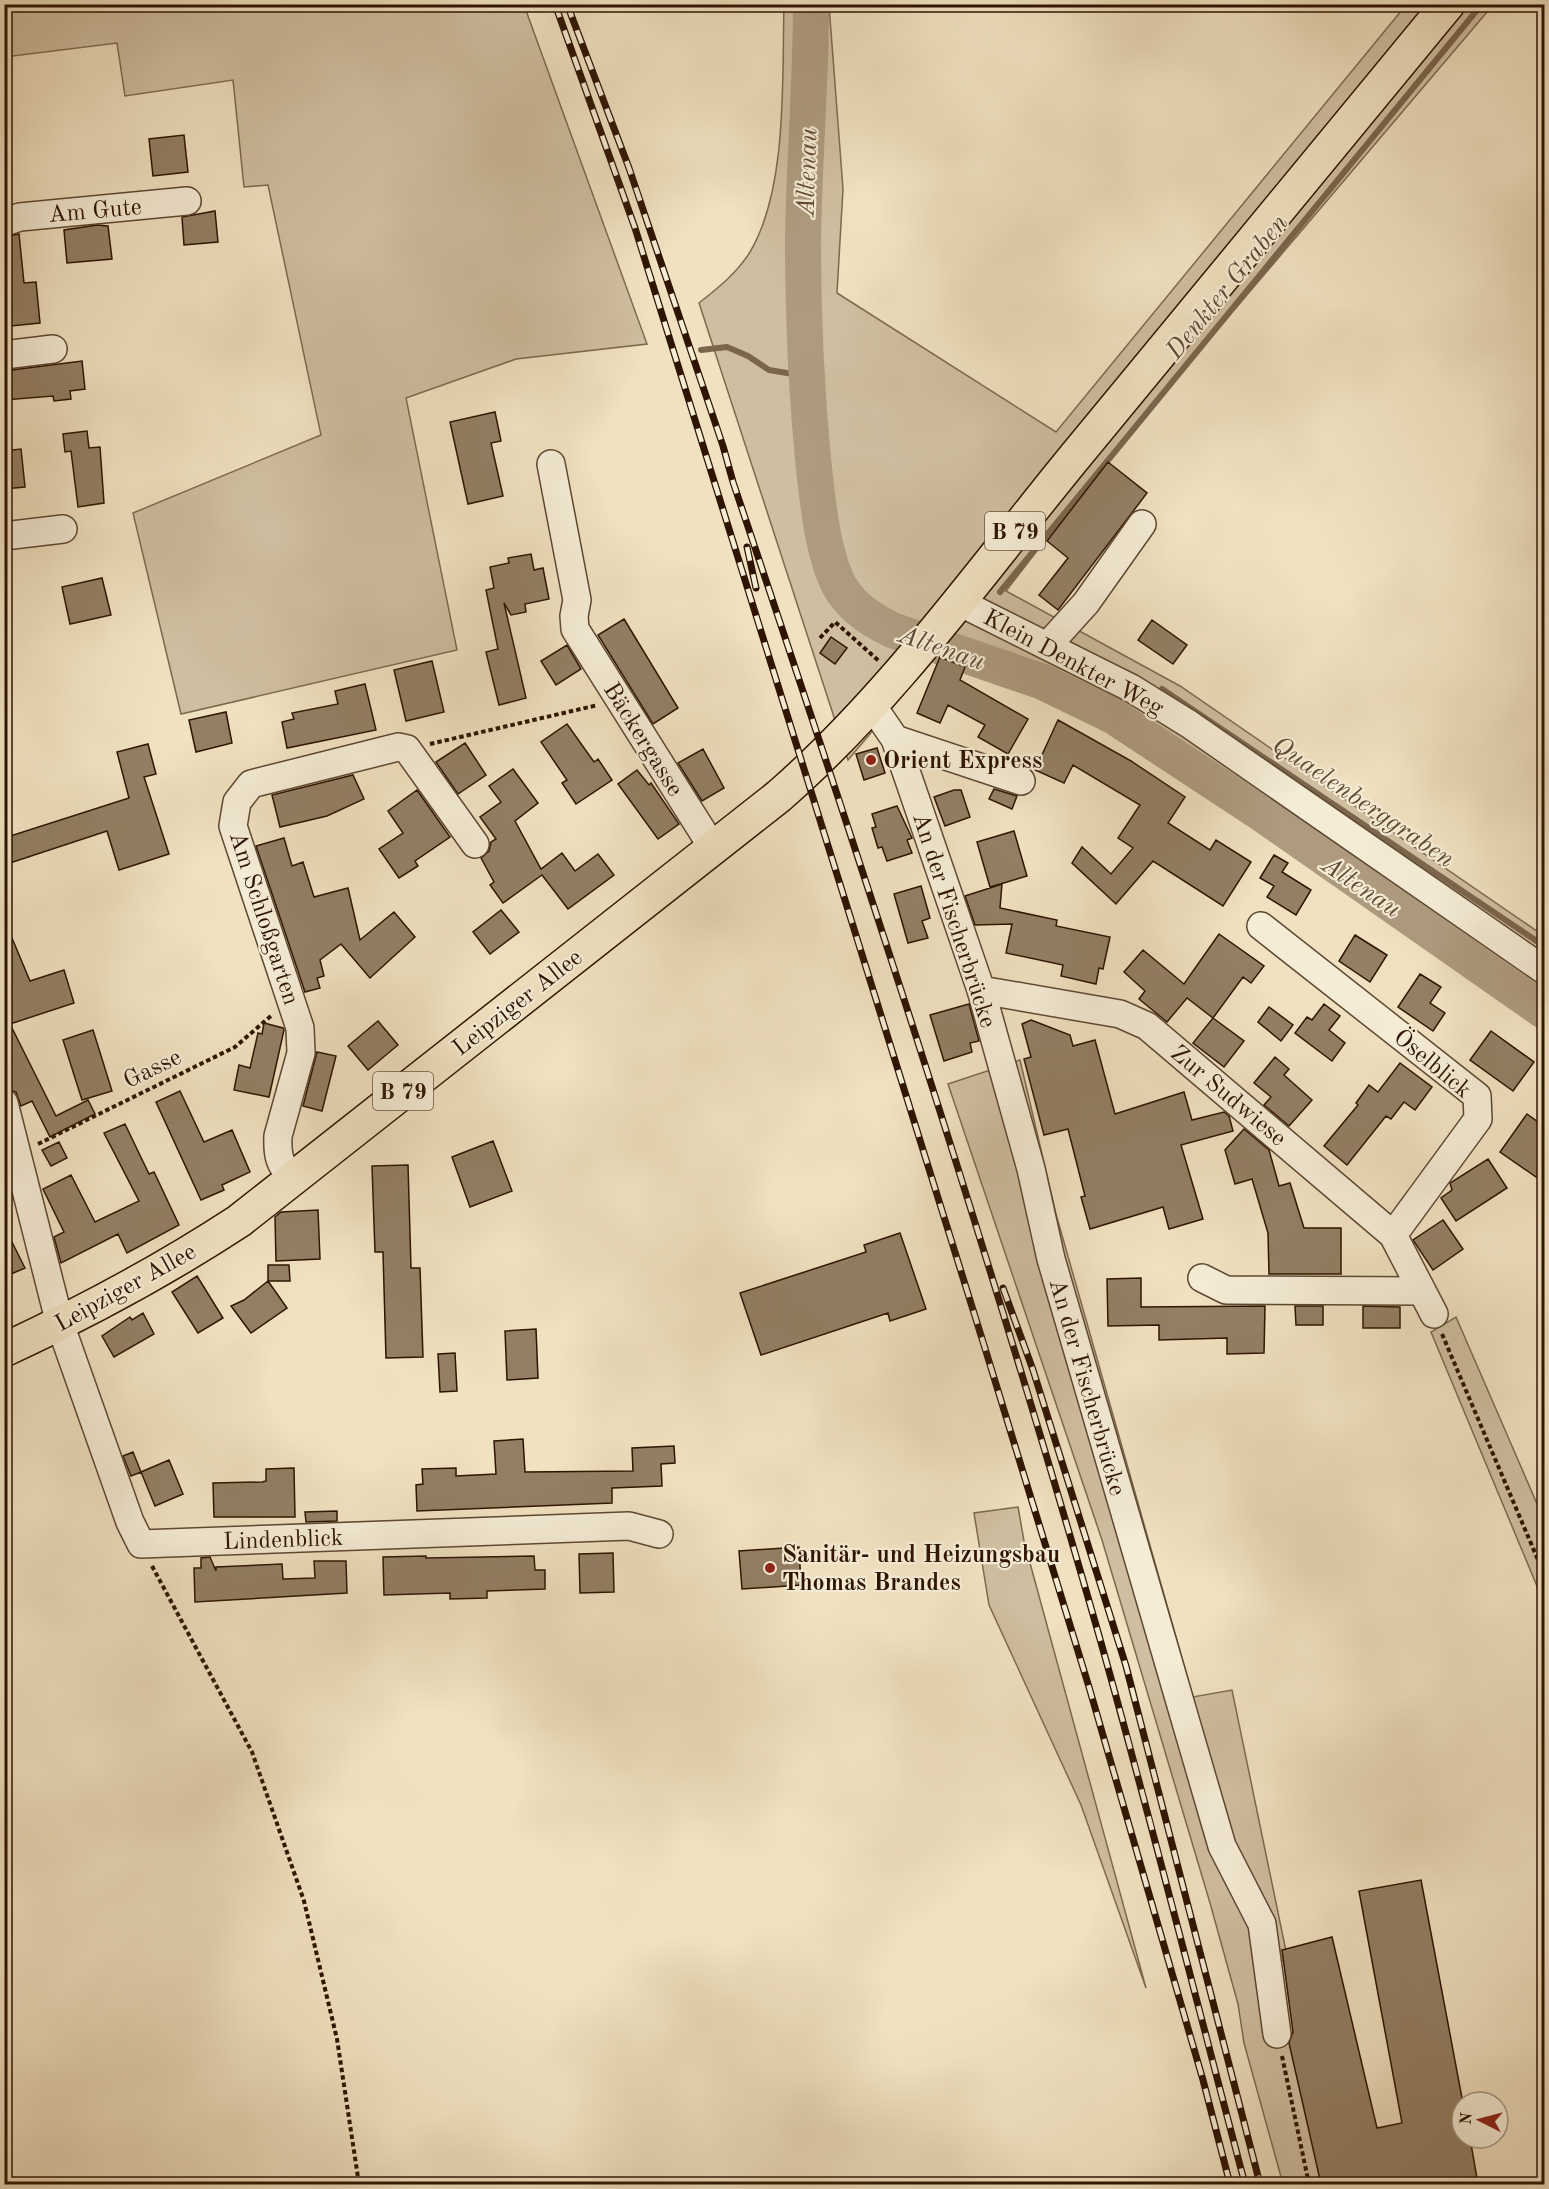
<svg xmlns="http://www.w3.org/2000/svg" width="1549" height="2189" font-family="'Old Standard TT',serif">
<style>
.green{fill:#cfbea0;stroke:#7e6950;stroke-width:1.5}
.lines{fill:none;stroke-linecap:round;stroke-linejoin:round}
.stream{stroke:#7b654d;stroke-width:6}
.river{stroke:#ae9b7f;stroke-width:36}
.building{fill:#937f64;stroke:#2e1401;stroke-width:1.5}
.minor-casing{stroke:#5e4731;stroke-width:30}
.major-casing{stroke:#2e1401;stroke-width:36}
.path{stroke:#2e1401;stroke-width:4;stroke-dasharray:4.5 3;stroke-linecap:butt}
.minor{stroke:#f5ecd6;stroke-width:27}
.major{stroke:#f0e1c0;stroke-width:33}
.rail-casing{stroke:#2e1401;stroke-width:7}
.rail{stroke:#f5ecd6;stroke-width:4.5;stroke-dasharray:14;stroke-linecap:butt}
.poi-dot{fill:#8f2418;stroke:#f5ecd6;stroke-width:2}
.labels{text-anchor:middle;stroke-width:4.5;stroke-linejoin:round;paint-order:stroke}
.shield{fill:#f5ecd6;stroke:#6a5541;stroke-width:1.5}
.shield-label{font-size:22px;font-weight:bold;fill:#2e1401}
.street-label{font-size:24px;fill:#2e1401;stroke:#f5ecd6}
.poi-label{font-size:24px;font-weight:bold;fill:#2e1401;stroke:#f5ecd6;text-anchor:start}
.water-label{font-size:26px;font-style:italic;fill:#614a33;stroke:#f5ecd6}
</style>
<rect width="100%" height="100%" fill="#f0e1c0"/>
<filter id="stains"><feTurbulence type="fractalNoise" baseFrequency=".00333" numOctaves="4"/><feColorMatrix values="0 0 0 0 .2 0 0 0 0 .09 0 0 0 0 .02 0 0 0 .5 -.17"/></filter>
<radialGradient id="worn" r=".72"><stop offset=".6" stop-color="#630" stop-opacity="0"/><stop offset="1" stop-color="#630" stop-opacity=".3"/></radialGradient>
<path class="green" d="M4 5H524L647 344 516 359 406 398 457 650 181 714 133 513 321 435 268 185 244 187 233 80 125 96 117 43 5 57Z
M784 5H829L843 189 837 293 1056 432 1406 5H1493L1112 454 1006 591 1180 686 1544 936V1031L1523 1013 1090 714 1045 692 940 651 848 760 699 303C718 288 737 273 750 252 788 188 782 77 784 5Z
M1020 1060 1056 1214 1193 1697 1232 1690 1287 1956 1280 1963 1288 2031 1321 2184H1283L1244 2043 1238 2004 1210 1903 1102 1540 948 1084Z
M1456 1317 1544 1520V1603L1431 1332Z
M1018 1507 1024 1541 1146 1988 1081 1805 989 1605 974 1513Z"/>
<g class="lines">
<path class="stream" d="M701 350 727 347 748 356 769 370 805 376
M1000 592 1482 4
M1162 689 1544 946"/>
<path class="river" d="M811 4C811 83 804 162 803 241 803 314 806 386 813 459 817 496 822 554 840 587 853 608 870 619 892 630L1043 682 1113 716 1262 814 1544 1011"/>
</g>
<path class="building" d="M184 135 188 172 153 176 149 139Z
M215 211 218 242 184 245 182 217Z
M97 225 108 226 112 259 67 263 64 230Z
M19 234 24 283 36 282 40 323 11 326 4 237Z
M82 361 85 389 70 391 71 399 54 401 53 396 4 400V371Z
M495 412 501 441 491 443 503 496 468 504 450 422Z
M87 431 89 448 100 447 104 503 78 507 71 451 65 452 63 434Z
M21 449 25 487 4 489V451Z
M1108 462 1147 493 1058 610 1039 595 1068 558 1047 541Z
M531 554 534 570 543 568 549 599 525 604 526 612 511 615 504 603 526 698 499 705 486 652 498 649 486 590 494 588 490 567 509 563 508 558Z
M102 578 111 615 70 624 62 587Z
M624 619 678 708 653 724 598 635Z
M1152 620 1187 645 1173 664 1138 640Z
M831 637 847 648 835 664 820 653Z
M567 645 581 669 556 685 541 661Z
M940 657 965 667 960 680 1028 719 1008 754 978 737 985 725 948 705 940 723 917 713Z
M432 661 444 712 406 721 394 670Z
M365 684 376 730 287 748 282 722 294 719 292 713 338 704 335 691Z
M226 712 232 743 196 752 189 720Z
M1058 720 1131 761 1185 797 1168 823 1210 850 1216 840 1251 862 1223 906 1153 861 1116 904 1072 863 1082 847 1111 874 1133 848 1118 838 1140 805 1073 765 1064 783 1035 770Z
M567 724 594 762 598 759 612 780 576 804 562 783 567 780 541 742Z
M465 743 486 775 458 794 436 762Z
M148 744 156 774 144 777 169 854 119 870 107 831 4 865V838L129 798 117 752Z
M877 748 885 773 864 780 856 754Z
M703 749 724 788 702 801 678 763Z
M513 769 538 803 515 821 541 869 562 853 575 871 598 854 614 875 568 909 542 875 503 903 490 885 494 882 481 858 489 851 491 842 496 839 480 817 501 802 489 786Z
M637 770 649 785 651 783 679 824 658 839 618 784Z
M353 775 364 799 327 816 280 827 272 795Z
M994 789 1017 796 1012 809 989 799Z
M417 790 450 837 415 861 418 866 399 878 379 849 403 833 388 811Z
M954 790H961L970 817 945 826 934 797Z
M897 806 912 838 907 840 912 853 887 861 882 847 878 848 872 828 876 827 872 814Z
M1014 831 1027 876 990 887 977 842Z
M284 838 292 866 303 862 314 897 348 888 360 940 394 912 415 937 370 978 341 944 320 960 324 976 317 978 320 988 305 992 256 846Z
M1274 855 1288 863 1282 872 1311 890 1296 915 1267 897 1274 886 1260 878Z
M1002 884 1000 908 1057 920 1056 926 1110 937 1103 969 1099 968 1096 984 1061 976 1063 965 1006 953 1012 924 975 925 965 896Z
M921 886 930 918 922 921 928 938 908 943 894 894Z
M501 910 519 932 490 954 473 932Z
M4 919 30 981 64 970 74 1003 10 1024 56 1116 88 1100 95 1114 50 1137 32 1101 21 1106 16 1092 4 1088Z
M1219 934 1264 966 1251 983 1243 977 1213 1018 1187 998 1167 1022 1139 999 1145 991 1124 972 1143 950 1184 984Z
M1355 935 1387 955 1370 982 1339 961Z
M1420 974 1441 987 1430 1003 1445 1013 1433 1031 1398 1007Z
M969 1004 979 1041 970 1043 972 1052 944 1061 930 1015Z
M1324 1004 1340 1016 1329 1030 1345 1043 1332 1061 1295 1033 1307 1017 1312 1020Z
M1269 1007 1293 1025 1281 1041 1258 1022Z
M1213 1018 1244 1041 1224 1067 1193 1043Z
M1031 1020 1070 1035 1073 1046 1095 1040 1115 1114 1184 1092 1192 1120 1224 1112 1229 1116 1233 1131 1181 1145 1203 1219 1169 1229 1163 1207 1090 1229 1081 1197 1085 1196 1068 1129 1044 1135 1024 1059 1031 1057 1022 1024Z
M378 1021 398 1045 368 1070 348 1046Z
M264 1023 283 1028 284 1030 269 1097 234 1090 239 1065 250 1068 258 1033 262 1034Z
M93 1030 112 1091 82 1100 63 1040Z
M1491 1031 1534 1062 1513 1091 1470 1060Z
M317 1052 336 1056 322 1111 303 1106Z
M1275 1057 1289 1069 1284 1075 1312 1100 1289 1126 1264 1105 1271 1097 1254 1083Z
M1400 1063 1432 1087 1415 1110 1404 1102 1391 1119 1386 1116 1347 1165 1324 1146 1358 1105 1356 1103 1369 1085 1378 1092Z
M180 1091 204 1142 232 1130 250 1172 222 1185 224 1190 201 1200 156 1102Z
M1527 1114 1545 1127V1165L1536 1177 1500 1152Z
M125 1124 149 1174 154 1172 179 1225 127 1253 118 1234 61 1263 54 1237 64 1232 43 1189 71 1175 95 1222 139 1201 104 1133Z
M1244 1129 1269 1150 1279 1186 1290 1183 1304 1228H1341V1274H1269L1268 1233 1252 1179 1235 1184 1225 1150Z
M493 1141 512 1191 470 1207 452 1157Z
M59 1142 67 1158 51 1166 42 1150Z
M1488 1159 1507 1188 1456 1221 1441 1198 1452 1190 1450 1183Z
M408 1165 411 1268H420L423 1357 386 1358 383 1252H375L372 1166Z
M318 1210 320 1259 276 1261 275 1217 281 1212Z
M1443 1220 1463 1249 1433 1270 1413 1240Z
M4 1226 25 1268 4 1277Z
M900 1233 926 1309 890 1321 888 1313 761 1355 740 1293 866 1252 864 1245Z
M268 1265H289L290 1281H268Z
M197 1276 223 1318 198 1333 172 1292Z
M1141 1278V1307L1265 1306 1264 1353 1227 1354V1338L1159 1340V1325L1108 1326 1107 1279Z
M268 1281 287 1308 251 1333 231 1306 244 1300Z
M1295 1306H1323V1325H1296Z
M1363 1306 1400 1307V1328H1363Z
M143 1313 154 1334 114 1357 102 1336 130 1317 132 1320Z
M536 1329 538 1378 507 1380 505 1331Z
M455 1353 457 1391 440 1392 438 1354Z
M523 1439 525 1472 633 1471 632 1448 674 1446 675 1463 661 1464 662 1486 612 1488V1503L417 1511 416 1485 423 1484 422 1469 456 1468V1476L496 1474 494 1441Z
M133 1452 141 1472 131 1476 123 1456Z
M169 1460 183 1494 155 1506 141 1472Z
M294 1468 295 1517H214L213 1483 262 1482 266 1481V1469Z
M337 1511V1521L306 1522 305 1512Z
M799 1547 801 1585 742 1589 739 1551Z
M613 1553 614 1592 580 1593 579 1554Z
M426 1556V1558L534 1556 535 1570H545V1589L487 1591V1598L450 1599V1593L384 1595 383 1557Z
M210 1557 216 1571V1567L282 1564 283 1579 315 1578 314 1561H346L347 1593 195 1602 194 1568H201V1558Z
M1421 1880 1462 2098V2138H1470L1478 2184H1321L1289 2043 1293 2032 1282 1950 1332 1937 1377 2128 1402 2123 1359 1891Z"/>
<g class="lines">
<defs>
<path id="minor" d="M4 222 20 217 187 201
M4 355 53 349
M551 464 577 600 574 616 575 629 713 848
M4 536 63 529
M959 602 1131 688 1189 724 1544 970
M1048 645 1086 603 1142 524
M871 704 895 739 981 990 1031 1169 1051 1259 1222 1846 1262 1924 1277 2034
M895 739 1021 781
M1261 926 1477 1096 1478 1119 1393 1235
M981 990 1120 1014 1147 1026 1393 1235 1434 1314
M4 1103 60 1324 130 1522 141 1544 629 1526 659 1534
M294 1181C280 1165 277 1157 278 1136L301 1053 300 1028 233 826 237 802 251 784 398 747 407 749 475 844
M1202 1278 1226 1290 1422 1291"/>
<path id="major" d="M4 1350C86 1312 164 1270 239 1221L779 796C891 698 979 574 1073 459 1197 307 1323 156 1448 4"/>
</defs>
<use href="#minor" class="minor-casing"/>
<use href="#major" class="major-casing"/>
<path class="path" d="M820 638 835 622 879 661
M430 744 598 705
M38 1144 235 1047 272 1015
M4 1224 12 1221
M1442 1334 1544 1574
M152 1566 252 1752 304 1901 337 2039 359 2184
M1282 2056 1309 2184"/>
<use href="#minor" class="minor"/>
<use href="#major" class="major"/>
<defs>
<path id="rail" d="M555 4 635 228 984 1345 1089 1687 1203 2080 1230 2184
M567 4 629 168 723 446 733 482C861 863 987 1245 1098 1632 1150 1815 1196 2000 1245 2184
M747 547 756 588
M1003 1288 1033 1370 1126 1666 1260 2184"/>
</defs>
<use href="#rail" class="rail-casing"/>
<use href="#rail" class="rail"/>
</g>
<g class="poi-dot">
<circle cx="871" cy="760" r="6"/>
<circle cx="770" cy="1568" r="6"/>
</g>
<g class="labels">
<g class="shield">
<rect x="985" y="512" width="60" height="38" rx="4.5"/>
<rect x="373" y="1072" width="60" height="38" rx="4.5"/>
</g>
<g class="shield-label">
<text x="1015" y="539">B 79</text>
<text x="403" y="1099">B 79</text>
</g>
<g class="street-label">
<text transform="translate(95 210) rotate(-5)" y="8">Am Gute</text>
<text transform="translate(1074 662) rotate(28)" y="8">Klein Denkter Weg</text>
<text transform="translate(644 739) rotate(58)" y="8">Bäckergasse</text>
<text transform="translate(265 918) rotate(72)" y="8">Am Schloßgarten</text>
<text transform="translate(955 920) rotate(72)" y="8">An der Fischerbrücke</text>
<text transform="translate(517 1002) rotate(-38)" y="8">Leipziger Allee</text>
<text transform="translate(1433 1063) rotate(40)" y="8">Öselblick</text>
<text transform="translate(152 1068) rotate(-26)" y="8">Gasse</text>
<text transform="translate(1229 1095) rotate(40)" y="8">Zur Sudwiese</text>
<text transform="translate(125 1287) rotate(-29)" y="8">Leipziger Allee</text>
<text transform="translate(1088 1387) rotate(74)" y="8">An der Fischerbrücke</text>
<text transform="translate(283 1539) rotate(-2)" y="8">Lindenblick</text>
</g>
<g class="poi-label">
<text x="883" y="768">Orient Express</text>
<text x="782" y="1562">Sanitär- und Heizungsbau<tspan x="782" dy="28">Thomas Brandes</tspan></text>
</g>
<g class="water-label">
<text transform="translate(806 172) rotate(-88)" y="9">Altenau</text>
<text transform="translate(1226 286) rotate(-51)" y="9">Denkter Graben</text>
<text transform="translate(942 647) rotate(19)" y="9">Altenau</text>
<text transform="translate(1364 801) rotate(34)" y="9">Quaelenberggraben</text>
<text transform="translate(1362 886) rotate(34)" y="9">Altenau</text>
</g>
</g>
<rect width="1549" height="2189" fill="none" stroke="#f0e1c0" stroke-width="24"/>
<rect x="6" y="6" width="1537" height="2177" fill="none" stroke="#2e1401" stroke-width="3"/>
<rect x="12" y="12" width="1525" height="2165" fill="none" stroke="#2e1401" stroke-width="1.5"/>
<g transform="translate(1480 2120) rotate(276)"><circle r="28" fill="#f5ecd6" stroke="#a59681" stroke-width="1.5"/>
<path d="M0-4.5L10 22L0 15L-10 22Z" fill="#8f2418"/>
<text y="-9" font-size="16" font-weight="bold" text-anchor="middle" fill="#2e1401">N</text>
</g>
<rect width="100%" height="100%" filter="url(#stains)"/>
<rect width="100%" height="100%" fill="url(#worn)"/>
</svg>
